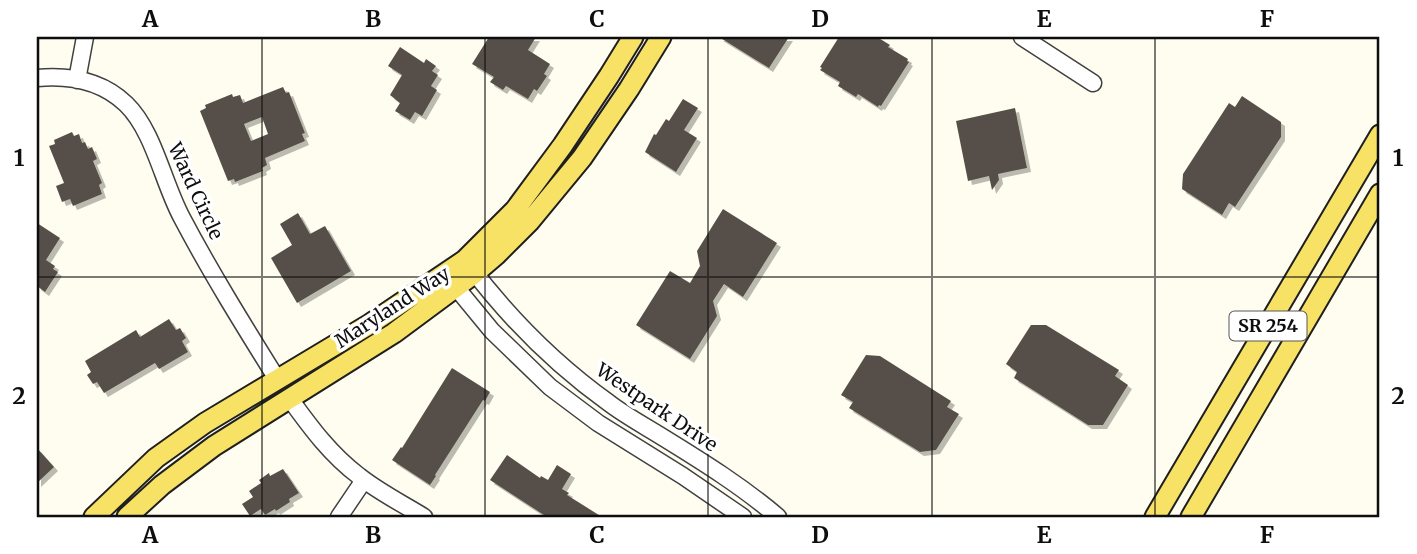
<svg xmlns="http://www.w3.org/2000/svg" width="1417" height="554" font-family="Merriweather,serif">
<style>
.building{fill:#57504a;fill-rule:evenodd;filter:url(#shadow)}
.lines{fill:none;stroke-linecap:round;stroke-linejoin:round}
.minor-casing{stroke:#414141;stroke-width:19}
.major-casing{stroke:#1f1f1f;stroke-width:23}
.minor{stroke:#fff;stroke-width:16}
.major{stroke:#f7e266;stroke-width:19}
.grid{fill:none;stroke:#0e0e0e;stroke-width:2;stroke-opacity:0.55}
.labels{text-anchor:middle;stroke-width:7;stroke-linejoin:round;paint-order:stroke}
.shield{fill:#fff;stroke:#565656;stroke-width:2}
.shield-label{font-size:18px;font-weight:bold;fill:#0e0e0e}
.street-label{font-size:19px;fill:#0e0e0e;stroke:#fff}
.neatline{fill:none;stroke:#0e0e0e;stroke-width:2.5}
.grid-label{font-size:23px;text-anchor:middle;font-weight:bold;fill:#0e0e0e}
</style>
<defs>
<filter id="shadow"><feDropShadow dx="4" dy="4" stdDeviation="0" flood-color="#0004"/></filter>
</defs>
<rect width="100%" height="100%" fill="#fffdef"/>
<path class="building" d="M489 37H536L528 50 550 64 544 74 547 76 537 91 534 89 528 99 506 86 503 90 490 82 494 77 472 64Z
M719 37H789L769 68Z
M839 37H877L890 45 888 47 908 59 907 61 909 62 881 106 879 105 878 107 858 94 856 97 838 86 840 82 820 70 822 68 820 67Z
M400 47 424 63 426 59 436 66 432 71 438 75 431 86 437 90 422 116 415 112 410 120 395 111 400 103 390 95 402 75 388 66Z
M283 87 286 93 289 92 305 133 302 134 305 141 265 158 267 165 262 168 263 171 235 182 234 179 228 181 200 111 206 108 205 105 232 94 233 97 240 95 243 103ZM262 117 268 134 251 141 244 124Z
M1242 96 1281 122V137L1235 207 1229 203 1222 215 1182 189 1183 174 1229 103 1235 107Z
M683 99 698 108 684 130 697 138 676 172 645 152 654 134 656 135 666 119 669 121Z
M1015 108 1027 168 998 174 999 180 992 190 989 176 968 181 956 121Z
M72 132 74 136 79 134 82 143 85 142 88 149 92 147 97 159 93 161 102 183 99 185 102 194 73 206 70 199 62 202 56 186 64 183 49 146 55 144 54 140Z
M723 209 777 243 743 297 724 284 713 301 717 316 690 359 636 325 670 271 690 283 700 266 697 251Z
M298 213 310 234 325 226 351 271 297 303 271 258 292 245 280 224Z
M37 223 60 238 46 260 55 266 53 269 58 272 45 292 37 286Z
M169 319 176 330 180 328 186 338 182 341 188 352 159 369 155 363 104 393 97 382 93 384 87 375 91 372 85 361 136 330 140 337Z
M1031 325H1046L1119 370 1115 376 1128 385 1103 425H1088L1014 378 1017 372 1006 364Z
M866 355 880 356 951 401 947 407 959 414 936 450 920 452 849 408 853 402 841 395Z
M452 368 490 392 485 401 483 400 435 475 436 476 430 485 392 460 401 447 402 448Z
M37 448 54 467 37 483Z
M507 455 540 478 541 476 548 480 557 465 571 474 562 489 569 493 567 495 602 517H547L490 480Z
M283 469 299 493 289 499 290 502 276 511 275 509 265 515 261 509 250 516 242 504 253 497 249 491 261 483 259 480 269 473 270 476Z"/>
<g class="lines">
<defs>
<path id="minor" d="M1022 37 1093 83
M37 78C69 75 102 81 126 104 154 131 163 183 182 218 211 273 244 326 277 379
M77 80 85 37
M468 264C508 317 556 365 609 403 626 416 645 426 664 438 703 462 743 487 778 517
M450 280 492 331 550 387 598 423 683 476 743 517
M290 399C311 428 331 455 359 476 379 492 403 504 424 517
M339 517 364 480"/>
<path id="major" d="M94 517 156 458 205 423 370 324 465 260 515 210 563 145 609 76 633 37
M127 517 162 485 214 446 394 333 475 273 496 255 530 221 582 158 629 89 661 37
M1155 517 1380 135
M1191 517 1380 194"/>
</defs>
<use href="#minor" class="minor-casing"/>
<use href="#major" class="major-casing"/>
<use href="#minor" class="minor"/>
<use href="#major" class="major"/>
</g>
<path class="grid" d="M262 37V517M485 37V517M708 37V517M932 37V517M1155 37V517M37 277H1380"/>
<g class="labels">
<rect class="shield" x="1229.5" y="311.5" width="77" height="29" rx="5"/>
<g class="shield-label">
<text x="1268" y="332">SR 254</text>
</g>
<g class="street-label">
<text transform="translate(196 191) rotate(65)" y="7">Ward Circle</text>
<text transform="translate(392 307) rotate(-33)" y="7">Maryland Way</text>
<text transform="translate(657 407) rotate(34)" y="7">Westpark Drive</text>
</g>
</g>
<rect width="1417" height="554" fill="none" stroke="#ffffff" stroke-width="77"/>
<rect x="38" y="38" width="1340" height="478" class="neatline"/>
<g class="grid-label">
<text x="150" y="27">A</text>
<text x="373" y="27">B</text>
<text x="597" y="27">C</text>
<text x="820" y="27">D</text>
<text x="1044" y="27">E</text>
<text x="1267" y="27">F</text>
<text x="19" y="166">1</text>
<text x="1398" y="166">1</text>
<text x="19" y="404">2</text>
<text x="1398" y="404">2</text>
<text x="150" y="543">A</text>
<text x="373" y="543">B</text>
<text x="597" y="543">C</text>
<text x="820" y="543">D</text>
<text x="1044" y="543">E</text>
<text x="1267" y="543">F</text>
</g>
</svg>
